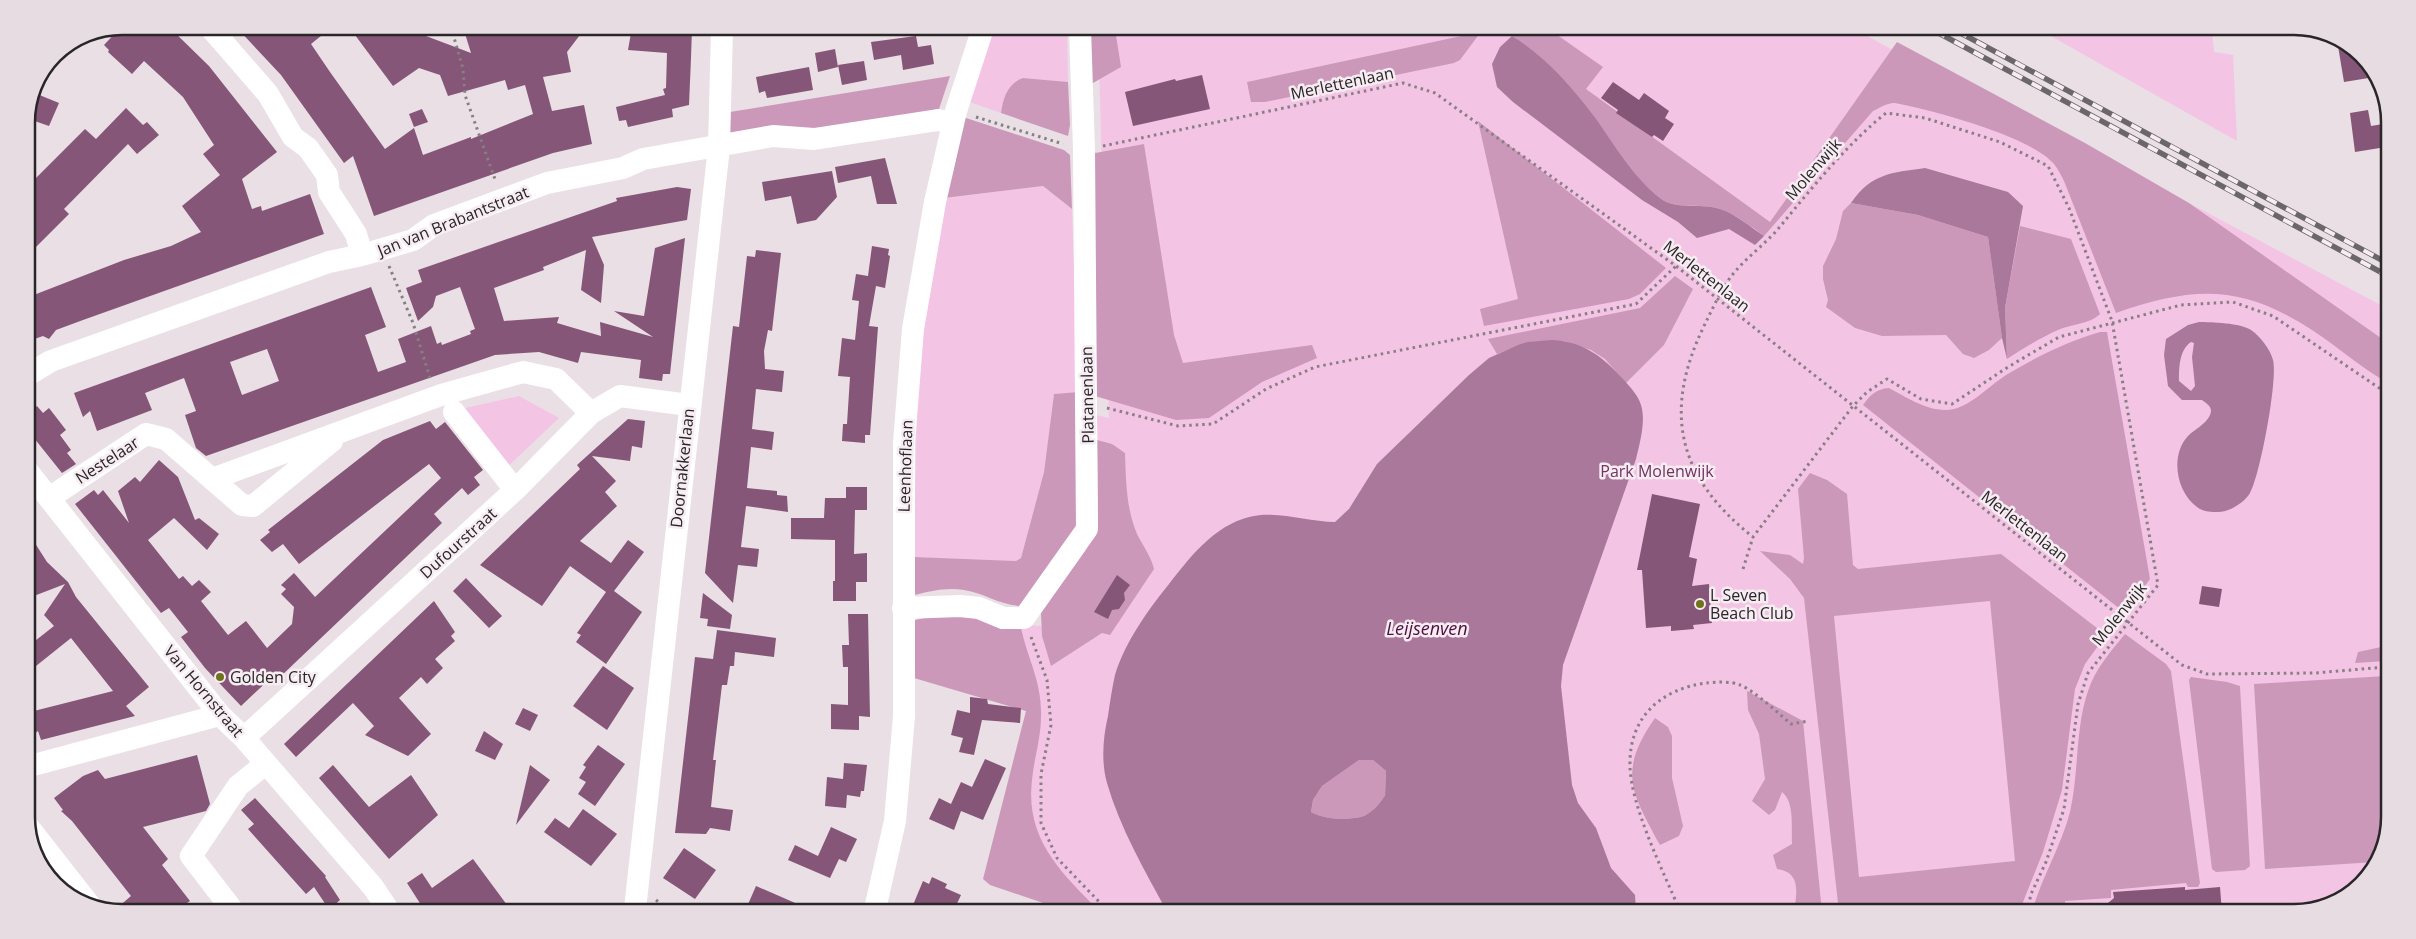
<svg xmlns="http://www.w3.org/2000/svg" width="2416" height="939" font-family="'Open Sans',sans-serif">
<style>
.green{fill:#f4c4e4}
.forest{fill:#cb98ba;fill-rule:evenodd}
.water{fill:#a9789a;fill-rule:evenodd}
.building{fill:#855677;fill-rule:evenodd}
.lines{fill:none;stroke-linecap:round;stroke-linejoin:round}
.path{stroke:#867f83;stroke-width:3;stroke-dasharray:2.5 4;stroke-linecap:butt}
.minor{stroke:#fff;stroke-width:22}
.rail-casing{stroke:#6b6669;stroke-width:5.5}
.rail{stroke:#f6ecf2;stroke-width:4;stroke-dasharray:11;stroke-linecap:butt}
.poi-dot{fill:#6f731a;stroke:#f6ecf2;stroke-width:2}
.labels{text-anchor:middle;stroke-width:5;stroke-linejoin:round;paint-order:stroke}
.street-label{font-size:16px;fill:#292628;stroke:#f6ecf2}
.park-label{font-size:16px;fill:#713360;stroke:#f6ecf2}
.poi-label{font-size:16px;fill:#292628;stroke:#f6ecf2;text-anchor:start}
.water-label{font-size:18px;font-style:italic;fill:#4d103f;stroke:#f6ecf2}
.rim{fill:none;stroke:#292628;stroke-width:2.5}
</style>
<rect width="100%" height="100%" fill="#e9dfe5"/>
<path class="green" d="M987 28H1067L1068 82 1023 78C1010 89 1003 96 1001 113L967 101Z
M1098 29 1856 30 2234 236 2189 203 2388 309 2385 848 2352 893 2294 913 1075 910 996 871 1032 707 940 624 1049 626 1107 535 1096 415 1109 418Z
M2042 31H2212L2214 52 2233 55 2237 141Z
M1043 186 1072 209 1078 392 1054 394 1044 472 1021 558 1016 561 914 557 917 406 923 335 944 198Z
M519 396 559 418 502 472 461 409Z"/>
<path class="forest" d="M1085 29H1115L1121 67 1086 87Z
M1480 29H1483L1460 60 1454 63 1265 102H1251L1247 82 1480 32Z
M1504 29 1550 30 1603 67 1586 89 1770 222 1897 42 2085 143 2189 203 2388 343V383C2361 368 2338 347 2312 330 2241 284 2194 286 2116 313L2064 181C2061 175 2058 169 2054 164 2030 136 1932 110 1895 103 1889 102 1879 108 1873 111L1764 236C1752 227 1736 215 1723 210 1704 202 1677 211 1660 198 1626 172 1606 131 1579 98 1557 71 1531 51 1504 29Z
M950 76 939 109 779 140 730 135V112Z
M1023 78 1068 82 1070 125 1068 136 1001 113C1003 98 1008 83 1023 78Z
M963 117 1064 150 1070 155 1072 209 1043 186 944 198Z
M1478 121 1666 268 1640 294 1629 299 1484 326 1480 309 1518 299Z
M1144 144 1174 335 1183 363 1312 345 1317 358 1262 382 1209 418 1176 420 1095 396 1090 154Z
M1851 203 1918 215 1988 237 2002 338 1989 350 1974 358 1963 354 1946 335 1882 336 1855 328 1826 307 1828 300 1823 279V266L1836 239 1843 211Z
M2020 226 2071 239 2100 314C2090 324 2071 324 2058 330 2040 338 2024 348 2007 359L2005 308Z
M1675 276 1693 289 1664 345 1626 383 1605 359 1591 350 1563 341 1527 342 1497 354 1488 339 1640 308Z
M2100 332H2107L2150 579 2125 613 1863 405C1870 395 1876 389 1889 388 1908 398 1931 414 1954 409 1973 404 1989 386 2006 375 2036 357 2066 342 2100 332Z
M1078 392 1079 526 1020 606C1000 605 984 593 964 590 947 587 931 591 914 595V557L1016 561 1021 558 1044 472 1054 394Z
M1097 440 1112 444 1125 453C1126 480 1126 508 1137 534 1143 546 1151 556 1154 569L1110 635 1102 633 1051 666 1042 636 1041 613 1085 551 1098 527Z
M1810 473 1827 480 1847 494 1853 565 1858 569 2001 554 2106 635 2085 664 2075 689 2062 790 2043 852 2019 912H1839L1804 598 1790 579 1760 551 1790 555 1803 564 1804 558 1798 489ZM1990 601 2015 861 1859 877 1834 616Z
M960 612 1021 628C1028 660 1042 682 1041 716 1041 738 1034 759 1032 780 1025 839 1061 872 1098 910H1064L990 885 983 879 1026 711 914 678 915 620 943 614Z
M2125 634 2166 664 2171 671 2200 883 2198 887H2188L2186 883 2111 890V898L2065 901V912H2032C2041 878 2061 847 2070 812 2079 773 2075 729 2088 691 2095 669 2111 651 2125 634Z
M2386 646V661L2355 663 2358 652Z
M2386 676 2385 848 2375 862 2265 869 2254 684Z
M2191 677 2227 682 2240 686 2250 866 2245 870 2216 872 2212 869 2189 680Z
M1747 691 1803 721 1822 912H1794C1797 892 1801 872 1777 869L1773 855 1792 844C1791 828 1795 802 1782 792L1775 810 1769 815 1752 801 1765 779 1759 734 1748 710Z
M1655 718 1668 727 1672 736V778L1683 826 1679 836 1660 845C1632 793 1617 772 1655 718Z
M1359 760H1373L1386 771 1385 797C1379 803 1370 815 1361 817 1344 820 1326 820 1311 812L1313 800 1322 786Z"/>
<path class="water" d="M1512 36C1546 57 1572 87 1596 119 1615 146 1633 177 1660 198 1676 211 1704 202 1723 210 1735 214 1752 228 1764 236L1755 245 1729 229 1697 238 1678 222 1642 200 1513 102 1497 87 1492 64 1500 47Z
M1925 168 2008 192 2023 206 2005 308 2007 359 2002 338 1988 237 1918 215 1851 203C1872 173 1891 173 1925 168Z
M2199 322C2211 322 2241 323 2251 330 2260 336 2270 349 2273 360 2278 380 2260 476 2250 493 2244 503 2229 512 2218 512 2211 512 2203 512 2197 507 2176 492 2170 455 2188 436 2195 429 2210 422 2211 411 2211 406 2206 403 2202 400H2182L2168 386 2164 355 2166 339 2188 325ZM2191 342 2194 343 2192 357 2195 386 2191 391 2179 381C2179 368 2179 350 2191 342Z
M1552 340C1585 342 1603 357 1624 380 1630 387 1638 395 1641 405 1646 421 1640 442 1636 459L1563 665 1561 686 1572 785 1578 803 1596 828 1611 868 1635 895 1636 911 1166 910C1144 869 1120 828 1107 783 1101 762 1103 737 1108 716 1110 702 1112 688 1115 675 1125 642 1148 610 1169 584 1191 556 1214 526 1249 517 1278 510 1307 522 1335 522L1349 509 1377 464 1469 375 1489 358 1518 345 1527 342ZM1359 760H1373L1386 771 1385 796C1380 803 1370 815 1361 817 1345 820 1326 820 1311 812L1313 800 1322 786Z"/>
<path class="building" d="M122 26H168L209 66 277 152 242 179 252 209 261 206 262 211 310 194 324 234 83 320 56 330 49 339 43 336 26 342V298L124 260 171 246 201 232 182 206 220 175 203 154 214 145 183 97 144 61 132 74 108 52 109 50 104 45Z
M236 27H293L300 34 309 27H332L311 44 330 72 385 149 414 128 423 155 471 137V139L533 114 525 85 508 90 505 80 448 96 440 75 419 68 393 86 349 27H420L426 36 471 53 463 27H586L567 52 571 72 543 77 552 111 584 105 592 144 553 153 374 216 353 156 344 163 281 75Z
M632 27 692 28 691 58 689 105 672 109 673 117 628 127 626 120 619 121 616 107 665 95 663 89 666 88 667 53 628 50Z
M916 36 918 47 931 45 934 64 903 70 901 55 874 60 871 42Z
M2337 40 2370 63 2375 77 2344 82Z
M835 49 838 67 818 72 815 53Z
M864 61 867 80 842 85 838 65Z
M809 67 813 90 767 98 765 91 759 93 756 77Z
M1202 75 1210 109 1133 126 1125 92 1175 79 1176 81Z
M1613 82 1639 100 1644 93 1669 111 1665 118 1674 124 1663 141 1654 135 1652 137 1616 113 1618 110 1601 98Z
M37 94 59 103 49 126 26 118Z
M126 108 143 125 147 122 159 135 137 154 128 144 64 209 69 214 26 257V188L85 129 96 139Z
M422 109 428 122 414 127 409 114Z
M2368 110 2371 126 2383 124 2386 147 2355 152 2350 113Z
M885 158 897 204H877L871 176 838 183 835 167Z
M832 171 837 197 816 220 797 224 791 196 765 201 762 182Z
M677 187 691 189 687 220 592 237 604 265 601 303 581 290 586 250 543 267 544 270 494 288 504 321 559 317 557 323 601 336 600 322 653 337 614 311 644 316 655 248 685 238 670 374H663L662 381 639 378 641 360 581 352 578 363 539 352 495 355 206 456 196 448 185 415 196 411 184 378 145 393 152 410 97 431 90 411 83 417 74 393 371 287 386 327 365 335 378 372 406 362 398 339 431 326 437 344 441 342 442 345 471 334 470 331 475 329 460 287 436 296 433 307 418 321 406 288 422 282 418 270 617 201 616 198ZM267 349 279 381 242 395 230 362Z
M872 246 889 249 888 255 890 256 885 288 876 286 869 326 878 327 870 435H865V443L842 441 843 424H847L850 377 838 376 842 338 855 340 859 301 852 300 856 274 868 276Z
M756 250 781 253 772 331 768 330 764 351 765 369 784 371 782 392 756 389 752 429 774 432 772 450 751 447 747 488 777 491V495L787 496 788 512 746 506 741 547 759 549 757 567 738 565 733 603 705 573 733 326 739 327 747 256 755 257Z
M37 406 43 413 49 408 66 430 60 435 71 450 67 453 76 464 62 473 26 428V415Z
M628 419 645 421 642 448 632 446 630 461 592 456 616 481 605 492 617 506 580 541 611 563 628 540 644 552 614 591 642 612 606 664 576 642 581 635 577 633 606 592 570 566 542 606 480 565 580 469 577 465Z
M430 421 436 429 445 422 483 470 474 477 480 485 468 495 462 488 434 514 442 523 280 677 276 673 241 706 205 668 181 637 188 632 169 608 161 613 75 504 94 490 98 495 103 490 129 523 118 491 135 477 140 482 159 460 178 477 195 520 199 518 219 534 207 550 174 518 148 540 179 579 183 576 192 586 199 580 211 592 201 601 228 635 246 621 267 648 292 624 294 607 281 594 286 589 281 585 294 573 315 597 441 478 429 464 299 564 283 544 272 552 260 540 270 532 268 530 383 440Z
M846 487H867V510H855L854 554 867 553V582H856V601H833V581H835V540L791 539V518H824L825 498H846Z
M1652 494 1700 504 1689 557 1697 559 1692 586 1709 584 1712 623 1693 625 1694 629 1671 631V626L1646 628 1642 570H1637Z
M26 529 47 562 68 582 76 597 149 687 126 706 135 716 41 740 38 731 26 740V713L113 691 71 638 26 674V648L54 626 44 615 65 584 26 599Z
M1117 575 1130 585 1124 593 1125 600 1119 609 1112 610 1108 619 1094 612Z
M466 578 502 616 489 628 453 591Z
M2202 586 2222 589 2219 607 2199 604Z
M703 593 732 615 730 629 707 626 708 619 700 618Z
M434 601 455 632 451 636 455 641 435 659 443 668 427 684 421 677 399 698 431 734 408 756 365 735 374 726 353 703 296 757 284 744Z
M848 614H868L870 717 859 716V730L831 729V704L848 705V667H843L842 645H849Z
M717 630 776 638 774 657 735 652 734 666H730L727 685H722L713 760H716L711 807 733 810 730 831 710 828 706 834 675 833 695 657 713 659Z
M603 666 634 688 607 730 573 706Z
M970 697 987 699 988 704 1021 708 1020 723 982 720 974 755 959 752 963 738 951 735 957 710 970 713Z
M523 708 538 715 530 731 515 724Z
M484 731 503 744 495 760 475 751Z
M598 745 625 764 595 806 578 794 586 782 579 778 586 767 583 765Z
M197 755 210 804 206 811 143 827 168 859 162 865 190 901 180 908H117L131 896 72 821 61 811 63 810 54 798 83 776 98 770 105 779Z
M985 759 1006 768 983 820 961 811 954 830 929 819 939 798 951 804 961 782 972 787Z
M844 763 867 765 864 791H861L860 797 847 795 846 808 825 806 827 777 843 779Z
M333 765 369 807 411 775 438 815 389 859 319 778Z
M530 765 550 780 516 825Z
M255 798 326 876 325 877 340 900 331 908H328L314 887 306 894 248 829 254 824 241 810Z
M583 809 617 834 591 866 544 832 555 818 569 828Z
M831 827 857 839 846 862 839 859 830 878 788 860 795 845 818 856Z
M684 848 716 870 695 899 663 878Z
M473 859 510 909 423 908 407 883 422 873 432 888Z
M932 877 947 884 945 888 961 895 954 910 937 905 935 910H923L913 905 923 881 929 884Z
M756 886 770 892 809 909H746Z
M2185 887V890L2220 887 2222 913 2097 912 2114 898 2113 892Z"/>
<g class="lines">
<path class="path" d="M451 27 463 69 465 95 496 182
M976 117 1063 144
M1103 146 1403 83 1435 93 1676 266 2182 665 2207 674 2315 673 2386 667
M389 266 413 323 430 378
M1107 408 1178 426 1213 424 1266 389 1315 367 1636 304 1676 266
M1743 569 1753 537
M1031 637 1047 680 1051 725 1041 774V823L1057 858 1107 910
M656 900 667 909
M1680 911C1664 873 1630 805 1630 765 1629 717 1661 689 1706 683 1715 682 1732 681 1740 685 1755 691 1778 713 1791 724L1809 721
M2027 912 2031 894 2046 862 2064 809 2078 704 2088 673 2158 585 2112 321 2069 208 2048 166 2000 142 1925 118 1886 113C1845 146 1812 188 1778 229 1764 245 1746 258 1733 274 1721 289 1713 308 1705 324 1662 411 1677 477 1753 537L1853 406 1867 392 1887 379 1921 399 1952 404 2008 367 2059 337 2181 305 2233 302 2273 316 2388 394"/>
<path class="minor" d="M209 26 268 94 293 137 308 148 327 175 329 192 356 234 362 255
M26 376 51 361 329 262 362 255 413 240 434 225 547 183 623 168 643 159 773 136 814 139 938 120 953 123
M454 412 515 490
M26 469 220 715 244 738 373 887 387 908
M212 479 441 395 523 372 556 379 591 413
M49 498 146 434 166 439 242 505 253 506 332 441
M903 608 960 606 979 608 1003 618H1024L1087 529 1084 150 1080 28
M244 738 515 490 591 413 620 396 689 405
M26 767 220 715
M27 825 92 908
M231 908 191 856 238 786 265 764
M635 909 719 147 722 28
M875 909 895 821 904 716V443L913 329 935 202 956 111 983 28"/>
<defs>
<path id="rail" d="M1935 31 2388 276
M1957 31 2389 264"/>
</defs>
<use href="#rail" class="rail-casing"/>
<use href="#rail" class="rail"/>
</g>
<g class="poi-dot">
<circle cx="1700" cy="604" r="5"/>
<circle cx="220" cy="677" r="5"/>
</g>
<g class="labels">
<g class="street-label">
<text transform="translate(1342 83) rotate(-12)" y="6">Merlettenlaan</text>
<text transform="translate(1813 169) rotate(-49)" y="6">Molenwijk</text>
<text transform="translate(453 221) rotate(-22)" y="6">Jan van Brabantstraat</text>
<text transform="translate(1707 276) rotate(38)" y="6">Merlettenlaan</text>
<text transform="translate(1087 395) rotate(-91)" y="6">Platanenlaan</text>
<text transform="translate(107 460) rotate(-33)" y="6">Nestelaar</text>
<text transform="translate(905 466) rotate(-88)" y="6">Leenhoflaan</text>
<text transform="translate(682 468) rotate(-84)" y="6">Doornakkerlaan</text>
<text transform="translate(2025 526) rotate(38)" y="6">Merlettenlaan</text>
<text transform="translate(458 543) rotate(-42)" y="6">Dufourstraat</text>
<text transform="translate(2119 614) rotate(-51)" y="6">Molenwijk</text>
<text transform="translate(204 691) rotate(50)" y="6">Van Hornstraat</text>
</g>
<g class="park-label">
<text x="1657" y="477">Park Molenwijk</text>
</g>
<g class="poi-label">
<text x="1710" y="601">L Seven<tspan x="1710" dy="18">Beach Club</tspan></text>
<text x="230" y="683">Golden City</text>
</g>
<g class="water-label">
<text x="1427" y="635">Leijsenven</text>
</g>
</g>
<path d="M0 0H2416V939H0ZM122 35H2294A87 87 0 0 1 2381 122V817A87 87 0 0 1 2294 904H122A87 87 0 0 1 35 817V122A87 87 0 0 1 122 35Z" fill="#e6dce2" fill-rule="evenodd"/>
<path class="rim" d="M122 35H2294A87 87 0 0 1 2381 122V817A87 87 0 0 1 2294 904H122A87 87 0 0 1 35 817V122A87 87 0 0 1 122 35Z"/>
</svg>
